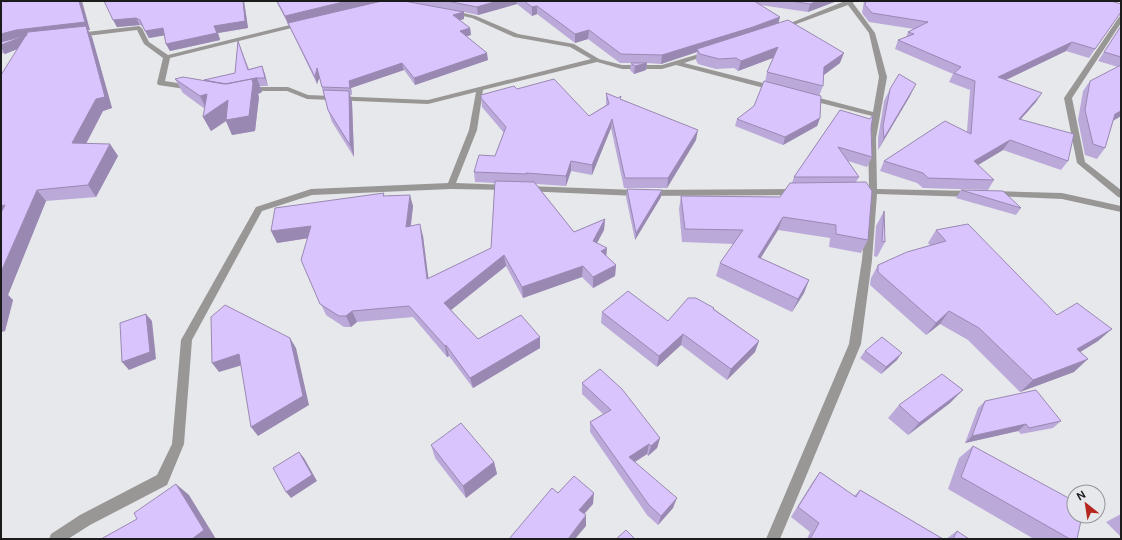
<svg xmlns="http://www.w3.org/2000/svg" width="1122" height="540" font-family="'DM Sans',sans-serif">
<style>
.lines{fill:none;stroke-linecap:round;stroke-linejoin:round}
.street{fill:#989796;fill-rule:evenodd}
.wall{fill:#bba9da}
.shaded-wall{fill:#9989b2}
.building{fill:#dac4fe;stroke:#9989b2}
</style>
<rect width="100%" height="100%" fill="#e7e8eb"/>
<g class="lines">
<path class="street" d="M845 1H854L853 3 875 33 887 77 876 138 877 189 973 191 977 194 973 197 877 194 872 260 861 344 780 539H766L849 344 862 260 868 194H859L855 191 859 188H869L868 138 872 116 805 99 804 97 808 95 873 112 879 77 869 33 848 5 783 29 778 28Z
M451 10 476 16 518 34 574 44 599 59 622 65H662L709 51 711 52V54L684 63 779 87 780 89 776 91 676 65 662 69H622L597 62 483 90 477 130 456 183 509 185 513 188 512 190 451 189 312 195 262 211 192 340 184 444 167 485 90 525 68 539H49L51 534 80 515 157 475 172 444 181 340 256 207 311 189 448 183 469 130 476 92 428 104 307 99 287 91H259L249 93 245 91 246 89 259 87H288L308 95 428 100 591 59 570 47 514 37 472 18 449 13V11Z
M1121 16V23L1072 98 1085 162 1121 190V198L1118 197 1077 163 1064 98 1119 17Z
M302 22 305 24 304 25 170 58 165 81 195 86 196 88 192 90 158 85 157 83 163 58 144 44 137 30 78 37 75 35 78 33 139 26 142 28 149 42 168 55Z
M527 186 636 190 797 189 801 192 797 195 636 196 524 191 523 189Z
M995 191 1062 193 1121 206V212L1062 199 992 196 991 194 992 192Z"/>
</g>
<path class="wall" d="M1 1 90 30H88L92 37 112 108 103 111 86 144H110L118 156 96 197 46 201 8 295 13 300 5 331 1 332V75L18 49 5 54 1 53Z
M104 1H244L248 28 218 33 220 40 170 51 166 44 164 35 149 38 143 27 140 25 117 27Z
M276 1H837L808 12 760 5 778 23 840 63 823 75V86L819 96 820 118 817 126 783 145 735 126 737 119 754 106 765 82 767 72 773 58 738 71 734 68 716 69 698 64 696 60 697 52 661 64 647 63 646 70 634 74 630 70 631 63H638H620L588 39 575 43 537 14 532 16 517 4 478 15 464 12V19L460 20 470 28 471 35 466 36 488 60 415 85 404 70 351 88 352 95H350L352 102 354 157 332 122 328 110 319 77 317 84 291 30 289 24H288Z
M864 1H1111L1121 4V15L1118 16 1089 58 1066 51 1006 80 1036 102 1021 119 1068 161 1061 170 1003 150 978 165 994 180 988 190 923 188 917 183 880 171 884 161 967 131 970 90 949 82 953 74 895 49 898 40 906 38 908 32 914 29 869 22 862 13Z
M1121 26V116L1113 121 1105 148 1097 159 1085 155 1078 120 1083 91 1090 81 1118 67 1098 61Z
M238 41 249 69 262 66 268 86H260L262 92 258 94 259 97 255 131 232 135 226 121 211 131 203 117 205 109 183 93 175 79 204 81V80L235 73Z
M517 89 589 116 606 105V93L621 99 696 140 667 188H624L611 128 592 175 571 171 566 186 536 184 574 232 605 219 604 230 597 243 606 256 616 265 615 276 593 288 582 277 523 298 506 266 451 310 478 339 540 337V348L473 388 449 356 447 357 413 317 357 322 351 327H344L326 315 301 260 308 238 277 243 385 196 413 206 411 226 423 236 428 279 491 248 495 183 475 182 474 172 495 156 504 133 482 107 481 98Z
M890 89 910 96 878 150V138L884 101Z
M840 110 871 128 872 157 867 167 848 161 859 177 856 182 868 240 861 253 829 247 830 238 778 230 761 258 809 280 804 293 792 312 716 276 720 263 734 244 682 242 679 209 681 196 780 197 792 183 794 177Z
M627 189 662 190 661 197 635 240 626 197Z
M961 190 1021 208 1016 215 956 198Z
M884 211 885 242 877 257 874 256 876 226Z
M936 230 1057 315 1098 341 1080 352 1074 372 1020 392 968 340 940 324 926 335 870 285 871 278 878 265 930 245 928 243Z
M714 309 759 341 755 352 727 380 681 345 657 367 601 323 602 312 668 321Z
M865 351 897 360 881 374 860 358Z
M582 383 660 438 657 448 648 456 647 454 635 462 673 508 658 525 647 515 590 432V422L603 414 582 394Z
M985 401 1061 421 1053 428 1021 434 1018 431 965 443 978 408Z
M950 403 908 435 888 418 899 405Z
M431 445 494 462 497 474 466 498 435 458Z
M973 446 1077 539H1034L948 489 959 458Z
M820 472 854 496 860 490 943 539H807L810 532 791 517 812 483Z
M1121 514V537L1106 522Z
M957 531 969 539H946Z"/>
<path class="shaded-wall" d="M79 1H82L90 30H88L92 37 112 108 103 111 80 155 72 143 32 43 5 54 1 47V34L16 30Z
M243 1H244L248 28 218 33 220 40 170 51 166 44 214 26Z
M347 1H384L288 24 285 16Z
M497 1H517V4L478 15 477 7Z
M818 1H837L808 12 810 4Z
M537 6V14L532 16V7Z
M464 12V19L454 22 453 15Z
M780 17 778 25 697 49V52L661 64 662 55Z
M136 18 140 25 117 27 113 20Z
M163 28 167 35 149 38 145 31Z
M470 28 471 35 461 38 460 31Z
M589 30 588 39 575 43V34Z
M1072 42 1066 51 993 86 998 77Z
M778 47 775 57 738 71 741 61Z
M487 53 488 60 415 85 414 78Z
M844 53 840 63 820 78 824 67Z
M402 63 404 70 351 88 352 95 350 88 349 81Z
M647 63 646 70 634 74 635 66Z
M262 66 265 74 268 86 265 78Z
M317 68 320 76 317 84 315 77Z
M257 78 262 92 258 94 259 97 255 131 232 135 226 121 211 131 203 117 228 100 249 116 228 84Z
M916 84 910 96 878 150 884 138Z
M349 91 352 102 354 157 350 145Z
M1042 93 1036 102 1013 128 1019 119Z
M207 94V110L200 96Z
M1121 111V116L1107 124 1115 114Z
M820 118 817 126 783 145 785 137Z
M612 119 611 128 592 175V165Z
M698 130 696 140 667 188 668 178Z
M1010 140 1003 150 968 171 974 161Z
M110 144 118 156 96 197 88 185Z
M571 161V171L566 186V176Z
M37 190 46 201 8 295 13 300 5 331 1 332V272Z
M662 190 661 197 635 240 636 233Z
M410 195 413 206 409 238 406 227Z
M5 205 1 220V206Z
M783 217 778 230 753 270 758 257Z
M605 219 604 230 592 252 593 241Z
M420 224 423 236 430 290 427 279Z
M311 226 316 237 277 243 271 231Z
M607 248 606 260 601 251Z
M504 255 506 266 446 314 444 303Z
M616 265 615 276 593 288V277Z
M583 266 582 277 523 298 522 287Z
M809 280 804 293 792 312 798 299Z
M352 311 357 322 351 327 346 316Z
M949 311 940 324 926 335 936 323Z
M146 314 152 321 156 359 129 370 122 362Z
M1112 329 1098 341 1064 362 1077 349Z
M683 334 681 345 657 367 659 356Z
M540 337V348L473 388 470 378Z
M290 338 296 348 309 405 258 436 251 427Z
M759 341 755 352 727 380 731 369Z
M446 345 449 356 447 357 445 346Z
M902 353 897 360 881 374 886 367Z
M239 354 246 364 219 372 212 363Z
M1088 359 1074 372 1020 392 1033 380Z
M963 390 950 403 908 435 919 423Z
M1026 424 1018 431 965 443 972 436Z
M660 438 657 448 648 456 651 446Z
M649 444 647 454 627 467 629 457Z
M299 452 304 458 317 481 291 498 286 492Z
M494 462 497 474 466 498 463 486Z
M176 484 189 495 216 539H192Z
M594 493 593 504 579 520V510Z
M677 498 673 508 658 525 661 516Z
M586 515V526L575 539H568Z"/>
<path class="building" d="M1 1 7 2V1H79L85 22 16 30 1 34Z
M104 1H243L245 21 214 26 217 33 166 44 163 28 145 31 140 20 136 18 113 20Z
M277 1H347L285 16Z
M382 1H404L464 12 453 15 470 28 460 31 487 53 414 78 402 63 349 81 350 88 322 87 317 68 315 77 288 23Z
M447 1H497L477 7Z
M524 1H754L780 17 753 27 662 55 621 54 589 30 575 34 537 6 532 7Z
M791 1H818L810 4Z
M866 1H1111L1121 4V12L1095 49 1072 42 998 77 1042 93 1019 119 1074 134 1068 161 1010 140 974 161 994 180 928 178 923 173 884 161 945 121 971 134 975 81 954 73 961 67 898 40 914 34 908 32 928 22 872 13 865 5Z
M788 20 844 53 824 67 823 86 767 72 778 47 741 61 736 58 719 59 700 54 697 49Z
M86 26 105 97 96 99 72 143 110 144 88 185 37 190 1 272V213L5 205 1 206V75L28 32Z
M1121 26V57L1104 52Z
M27 35 1 45V42Z
M238 41 248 70 262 66 265 78H256L227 84 204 80 235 73Z
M631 63H647L635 66Z
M1119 66H1121V111L1115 114 1105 148 1093 144 1085 110 1090 81Z
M899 74 916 84 884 138 883 126 890 89Z
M183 77 224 84 257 78 252 80 253 83 249 116 226 120 228 100 203 117 207 94 200 96 175 79Z
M554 79 589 116 609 104 606 93 618 98 621 96 620 99 698 130 668 178H625L612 119 592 165 571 161 566 176 526 173 527 174 474 172 479 155 495 156 506 127 481 98V95L514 86 517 89Z
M764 81 821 96 820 118 785 137 737 119 754 106Z
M323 90 349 91 350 145 328 110Z
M840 110 870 119 873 115 871 128 872 157 838 147 859 177H794Z
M495 181 534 182 574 232 605 219 593 241 607 248 601 251 616 265 593 277 583 266 522 287 504 255 444 303 478 339 521 315 540 337 470 378 446 345 445 346 409 306 352 311 346 316H339L320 304 301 260 311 226 271 231 275 208 384 193 383 196 410 195 406 227 420 224 427 279 491 248Z
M866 182 872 191 868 240 836 234V225L783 217 758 257 809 280 798 299 720 263 743 230 685 229 681 196 780 197 790 183Z
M627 189 662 190 636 233Z
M961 190 1003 191 1021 208Z
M884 211 885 242 882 241Z
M968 224 1057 315 1077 303 1112 329 1077 349 1088 359 1033 380 979 328 949 311 936 323 878 272V265L907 252 946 241 936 230Z
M628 291 668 321 688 298H696L714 308 713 309 759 341 731 369 683 334 659 356 602 312Z
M225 305 290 338 303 396 251 427 239 354 212 363 211 317Z
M146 314 150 352 122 362 120 323Z
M882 337 902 353 886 367 865 351Z
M600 369 622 389 660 438 651 446 649 444 629 457 677 498 661 516 649 505 590 422 611 410 582 383Z
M942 374 963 390 919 423 899 405Z
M1036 390 1061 421 1029 428 1026 424 972 436 985 401Z
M461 423 494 462 463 486 431 445Z
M973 446 1074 501V516H1082L1077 539H1070L961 477Z
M299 452 312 475 286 492 273 468Z
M820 472 856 497 860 490 943 539H810L819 523 798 507Z
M574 476 594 493 579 510 586 515 568 539H509L552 488 558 493Z
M176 484 204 530 192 539H101L137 519 134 513Z
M626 530 635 539H616Z
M957 531 969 539H953Z"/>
<rect width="1122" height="540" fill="none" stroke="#1b1b1c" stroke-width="4"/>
<g transform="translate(1086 504) rotate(330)"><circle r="19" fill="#e7e8eb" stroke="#959698"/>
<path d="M0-3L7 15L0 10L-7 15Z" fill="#b5271e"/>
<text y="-6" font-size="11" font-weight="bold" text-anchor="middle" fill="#1b1b1c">N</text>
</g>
</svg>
